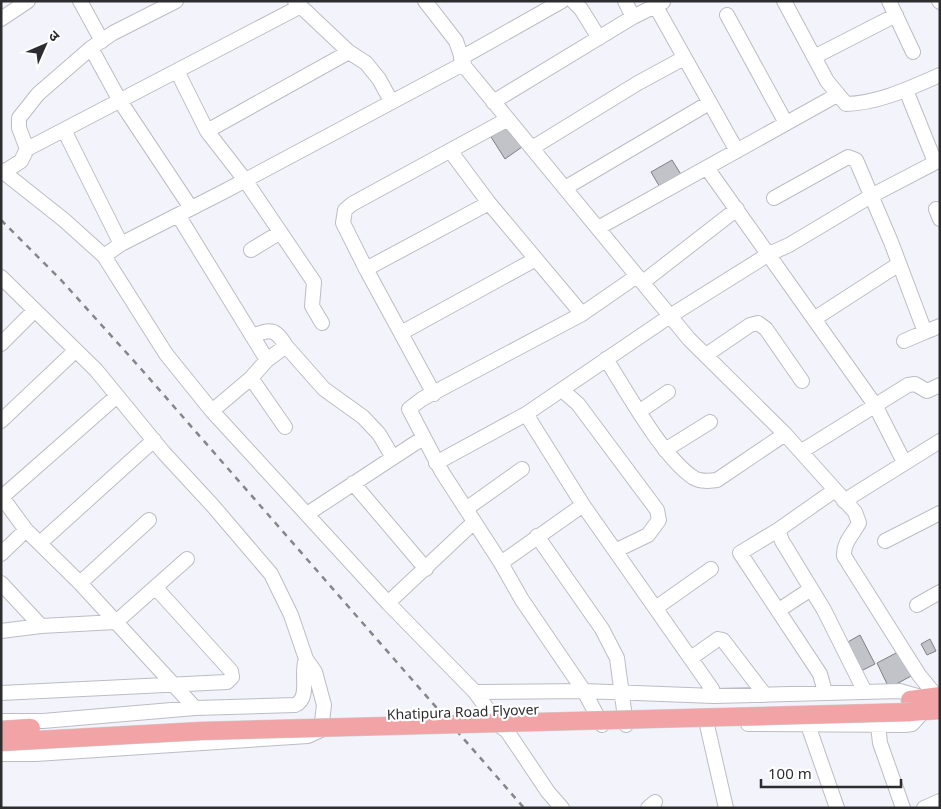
<svg xmlns="http://www.w3.org/2000/svg" width="941" height="809" font-family="'Noto Sans','Noto Sans Devanagari',sans-serif">
<style>
.building{fill:#c2c2c9;stroke:#808087}
.lines{fill:none;stroke-linecap:round;stroke-linejoin:round}
.minor-casing{stroke:#bcbdc4;stroke-width:16}
.major-casing{stroke:#d1d1d1;stroke-width:19}
.minor{stroke:#fff;stroke-width:14}
.major{stroke:#f2a3a5;stroke-width:18}
.rail{stroke:#85858a;stroke-width:2.5;stroke-dasharray:6 6;stroke-linecap:butt}
.major-bridge-casing{stroke:#d1d1d1;stroke-width:19;stroke-linecap:butt}
.major-bridge{stroke:#f2a3a5;stroke-width:18}
.labels{text-anchor:middle;stroke-width:4.5;stroke-linejoin:round;paint-order:stroke}
.street-label{font-size:14px;fill:#2d2d30;stroke:#fff}
</style>
<rect width="100%" height="100%" fill="#f2f3fb"/>
<path class="building" d="M508 126 522 147 505 159 491 137Z
M672 160 682 176 661 189 651 172Z
M860 635 875 664 861 671 846 643Z
M930 639 936 651 927 655 921 644Z
M900 651 913 675 889 688 877 663Z"/>
<g class="lines">
<defs>
<path id="minor" d="M80 1 102 41
M295 1 349 52 366 63 379 79 391 101
M425 1 456 41 465 67 689 339 785 434 855 512 859 523C853 534 843 543 844 556L919 675 937 697
M573 1 581 9 599 38
M625 1 633 17 663 2
M784 1 827 81 846 104C879 103 910 88 940 75
M889 1 913 52
M939 1 940 2
M655 5 737 151
M727 15 786 123
M1 19 28 1
M91 48 120 101 191 208
M814 57 896 15
M461 58 562 1
M177 71 207 131 245 180 314 282 312 306 322 323
M906 90 935 162
M493 102 633 17
M64 130 121 244
M207 131 349 52
M532 148 638 83 684 58
M27 149 301 6
M451 152 489 203 582 314
M707 168 875 405 904 462
M1 170 64 220 104 256 166 354 212 411 388 603 475 692 500 726 507 731 548 792 562 808
M4 172 21 161 27 149 19 128V118L38 94 91 48 113 33 176 1
M565 188 709 103
M774 198 848 157 856 160 891 242 925 332 940 326
M936 209 940 219
M178 215 267 360
M598 228 837 95
M251 250 279 233
M104 256 121 244 225 191 463 64
M366 269 489 203
M1 277 96 370 164 453 213 506 271 574 291 615 306 659 315 672 324 705 321 730 308 736 36 754H1
M643 282 737 209
M814 319 899 264
M401 333 536 259
M252 336C271 329 275 328 286 346
M904 341 925 332
M1 344 34 311
M706 355 750 325 758 323 766 329 802 381
M606 359C627 392 663 458 694 478 701 482 709 481 717 480L785 434
M251 378 285 427
M562 390 578 404 657 510 659 520 648 535 617 550
M434 394 366 269 343 223 345 210 352 204 508 119
M212 411 251 378 267 360 286 346 324 389 363 417 379 434 392 456
M640 411 668 392
M526 414 583 505 712 689 714 696
M1 421 75 351
M665 450 710 422
M802 451 908 385 915 384 927 391 940 385
M436 463 526 414 670 316 769 254 789 245 871 196 940 160
M353 483 426 569
M835 490 778 530 782 541 824 610 865 692
M1 496 26 530 80 583 195 708
M2 497 117 396
M844 501 940 441
M466 509 522 469
M307 514 423 438
M778 530 740 553 820 674 825 692
M537 536 602 629 617 658 626 725
M885 541 940 513
M40 543 154 440
M1 554 26 530
M501 563 583 505
M1 583 41 626
M80 583 149 520
M388 603 474 522
M917 605 940 592
M657 607 711 569
M779 610 811 589
M1 631 41 626 116 622 187 559
M691 658 718 639 723 640 765 695
M475 692 584 691 714 696 900 691 924 698
M1 693 227 682 232 677 231 671 156 588
M1 721H43L195 708 295 705C311 698 300 673 306 659
M748 724 905 725 912 724 924 711
M602 725 584 691 522 600 501 563 442 472 409 409 422 399 582 314 637 276
M707 725 726 808
M808 725 837 808
M878 725 880 743 903 808
M648 808 655 802
M924 808 940 801"/>
<path id="major" d="M910 700 940 696
M911 712 940 710"/>
</defs>
<use href="#minor" class="minor-casing"/>
<use href="#major" class="major-casing"/>
<use href="#minor" class="minor"/>
<use href="#major" class="major"/>
<path class="rail" d="M1 220 61 280 142 370 524 808"/>
<defs>
<path id="major-bridge" d="M1 730 31 728
M1 742 201 731 911 712"/>
</defs>
<use href="#major-bridge" class="major-bridge-casing"/>
<use href="#major-bridge" class="major-bridge"/>
</g>
<g class="labels">
<g class="street-label">
<text transform="translate(463 712) rotate(-2)" y="5">Khatipura Road Flyover</text>
</g>
</g>
<rect width="941" height="809" fill="none" stroke="#2d2d30" stroke-width="5"/>
<g transform="translate(45 45) rotate(45)" stroke="#ffffff" stroke-width="4" paint-order="stroke">
<path d="M0-4L9 19L0 12L-9 19Z" fill="#2d2d30"/>
<text y="-8" font-size="14" font-weight="bold" text-anchor="middle" fill="#2d2d30">उ</text>
</g>
<path d="M761 779v8h140v-8" fill="none" stroke="#2d2d30" stroke-width="2.5"/>
<text x="768" y="779" font-size="15" fill="#2d2d30" stroke="#ffffff" stroke-width="4" paint-order="stroke">100 m</text>
</svg>
